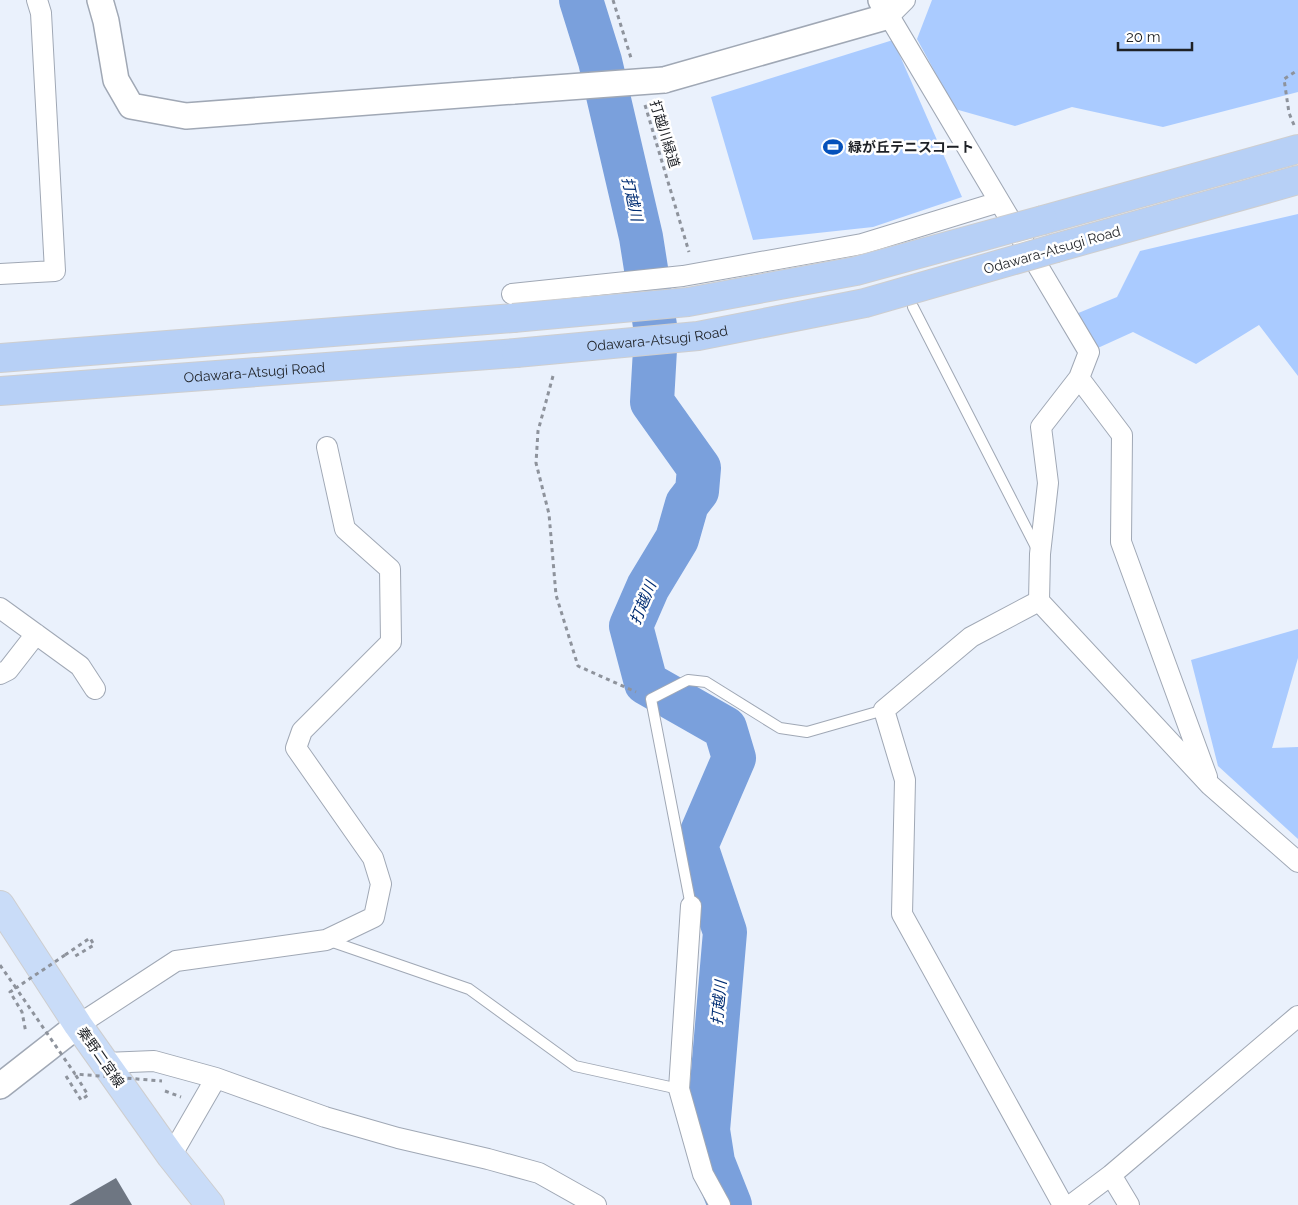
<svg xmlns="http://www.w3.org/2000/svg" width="1298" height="1205" font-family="Raleway,'Noto Sans JP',sans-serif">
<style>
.green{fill:#aacbff}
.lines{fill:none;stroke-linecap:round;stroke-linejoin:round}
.river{stroke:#7aa0dc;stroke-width:44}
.building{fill:#6e7682}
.service-casing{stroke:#a0a8b5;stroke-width:12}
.minor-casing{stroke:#a0a8b5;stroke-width:22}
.tertiary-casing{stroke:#a0a8b5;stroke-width:28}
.primary-casing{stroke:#cececf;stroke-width:30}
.trunk-casing{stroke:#cececf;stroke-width:30}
.path{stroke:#8e939c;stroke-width:3;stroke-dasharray:4 4;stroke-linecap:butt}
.service{stroke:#fff;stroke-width:10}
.minor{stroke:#fff;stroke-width:20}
.tertiary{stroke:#fff;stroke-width:25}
.primary{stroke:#c9dcf8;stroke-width:28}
.trunk{stroke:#b7d0f6;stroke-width:28}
.tertiary-bridge-casing{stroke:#a0a8b5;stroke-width:28;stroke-linecap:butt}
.trunk-bridge-casing{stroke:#cececf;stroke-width:30;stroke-linecap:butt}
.path-bridge{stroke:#8e939c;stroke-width:3;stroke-dasharray:4 4;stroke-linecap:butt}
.tertiary-bridge{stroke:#fff;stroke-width:25}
.trunk-bridge{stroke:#b7d0f6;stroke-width:28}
.labels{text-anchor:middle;stroke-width:5;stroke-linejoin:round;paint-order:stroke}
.street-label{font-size:14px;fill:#1e2126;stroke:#fff}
.poi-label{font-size:14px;font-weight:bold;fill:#1e2126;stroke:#fff;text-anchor:start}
.water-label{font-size:15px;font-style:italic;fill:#002d73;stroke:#fff}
</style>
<rect width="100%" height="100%" fill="#eaf1fc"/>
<path class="green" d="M932 0H1298V92L1163 127 1072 107 1015 126 955 109 917 39Z
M893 40 962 197 873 227 753 240 711 97Z
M1298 214V376L1259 325 1196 364 1133 332 1089 352 1076 314 1117 297 1140 251Z
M1298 629V658L1272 748 1298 747V839L1218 766 1191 660Z"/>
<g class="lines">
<path class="river" d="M581 0 600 61 641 237 656 332 652 402 699 468 697 491 687 504 677 539 648 587 631 626 646 683 725 728 734 758 696 846 725 932 708 1130 713 1162 730 1205"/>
</g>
<path class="building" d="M116 1178 132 1205H69Z"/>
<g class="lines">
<defs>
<path id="service" d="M913 307 1038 551
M691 906 651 699 688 680 706 682 780 728 807 732 884 710
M327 940 469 989 575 1066 679 1089"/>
<path id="minor" d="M905 0 889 16 1089 352 1079 378 1041 427 1048 483 1040 554 1039 601 1210 785 1298 862
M0 274 55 271 41 13 37 0
M512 294 683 276 862 244 999 202
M1079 378 1122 435 1121 542 1207 777
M1039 601 971 637 884 710 905 780 902 914 1063 1205
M0 608 80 666 95 689
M0 674 8 670 36 634
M691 906 679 1089 703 1174 720 1205
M78 1025 176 961 326 940 374 917 381 884 373 858 296 748 302 731 391 642 390 569 345 529 327 447
M105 1063 154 1061 216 1078 325 1117 398 1138 488 1159 539 1173 596 1205
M171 1156 216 1078
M1111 1175 1129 1205
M1071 1205 1111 1175 1298 1016"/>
<path id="tertiary" d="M100 0 106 21 116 80 131 106 186 116 514 91
M664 80 889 16 881 0
M0 1086 78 1025"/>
<path id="primary" d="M0 905 78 1025 171 1156 210 1205"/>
<g id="trunk">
<path d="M1043 220 1298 149"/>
<path d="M1056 248 1298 180"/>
<path d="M0 358 513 318"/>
<path id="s1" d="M0 391 516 353"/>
</g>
</defs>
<use href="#service" class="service-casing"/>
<use href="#minor" class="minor-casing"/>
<use href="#tertiary" class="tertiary-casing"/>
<use href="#primary" class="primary-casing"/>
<use href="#trunk" class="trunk-casing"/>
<path class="path" d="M613 0 631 58
M645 105 689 252
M1294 125 1289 113 1284 79 1298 70
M553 376 538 431 536 463 549 514 556 595 578 666 636 692
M65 955 90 938 94 945 72 958
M0 965 16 988 10 992 22 1012 26 1033
M66 1076 81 1100 88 1095 75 1074
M165 1091 181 1097"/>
<use href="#service" class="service"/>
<use href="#minor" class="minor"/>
<use href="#tertiary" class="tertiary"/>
<use href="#primary" class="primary"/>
<use href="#trunk" class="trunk"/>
<defs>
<path id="tertiary-bridge" d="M514 91 664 80"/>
<g id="trunk-bridge">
<path d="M513 318 688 302 856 271 1043 220"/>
<path id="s2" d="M516 353 698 336 865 303 1056 248"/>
</g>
</defs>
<use href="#tertiary-bridge" class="tertiary-bridge-casing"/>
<use href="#trunk-bridge" class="trunk-bridge-casing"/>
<path class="path-bridge" d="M65 955 16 988 75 1074 162 1081"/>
<use href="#tertiary-bridge" class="tertiary-bridge"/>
<use href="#trunk-bridge" class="trunk-bridge"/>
</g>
<defs>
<symbol id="stadium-bare" viewBox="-9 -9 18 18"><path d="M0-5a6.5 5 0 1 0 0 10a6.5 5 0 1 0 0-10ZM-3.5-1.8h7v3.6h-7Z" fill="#0551bb" stroke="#fff" stroke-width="2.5" paint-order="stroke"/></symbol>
</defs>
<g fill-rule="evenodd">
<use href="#stadium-bare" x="819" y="133" width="28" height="28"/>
</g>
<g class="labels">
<g class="street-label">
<text transform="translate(665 134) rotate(73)" y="5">打越川緑道</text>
<text transform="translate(1052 250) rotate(-16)" y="5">Odawara-Atsugi Road</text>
<text dy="5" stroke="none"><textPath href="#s2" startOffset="142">Odawara-Atsugi Road</textPath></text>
<text dy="5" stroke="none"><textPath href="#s1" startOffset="255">Odawara-Atsugi Road</textPath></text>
<text transform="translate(101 1057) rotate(55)" y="5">秦野二宮線</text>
</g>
<g class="poi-label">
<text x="848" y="152">緑が丘テニスコート</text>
</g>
<g class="water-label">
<text transform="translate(632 199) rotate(77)" y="5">打越川</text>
<text transform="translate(643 603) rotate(-68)" y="5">打越川</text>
<text transform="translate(719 1003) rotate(-85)" y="5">打越川</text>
</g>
</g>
<path d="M1118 42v8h74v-8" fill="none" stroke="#1e2126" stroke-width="2.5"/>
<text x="1126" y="42" font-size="15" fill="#1e2126" stroke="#ffffff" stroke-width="4" paint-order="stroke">20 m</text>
</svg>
